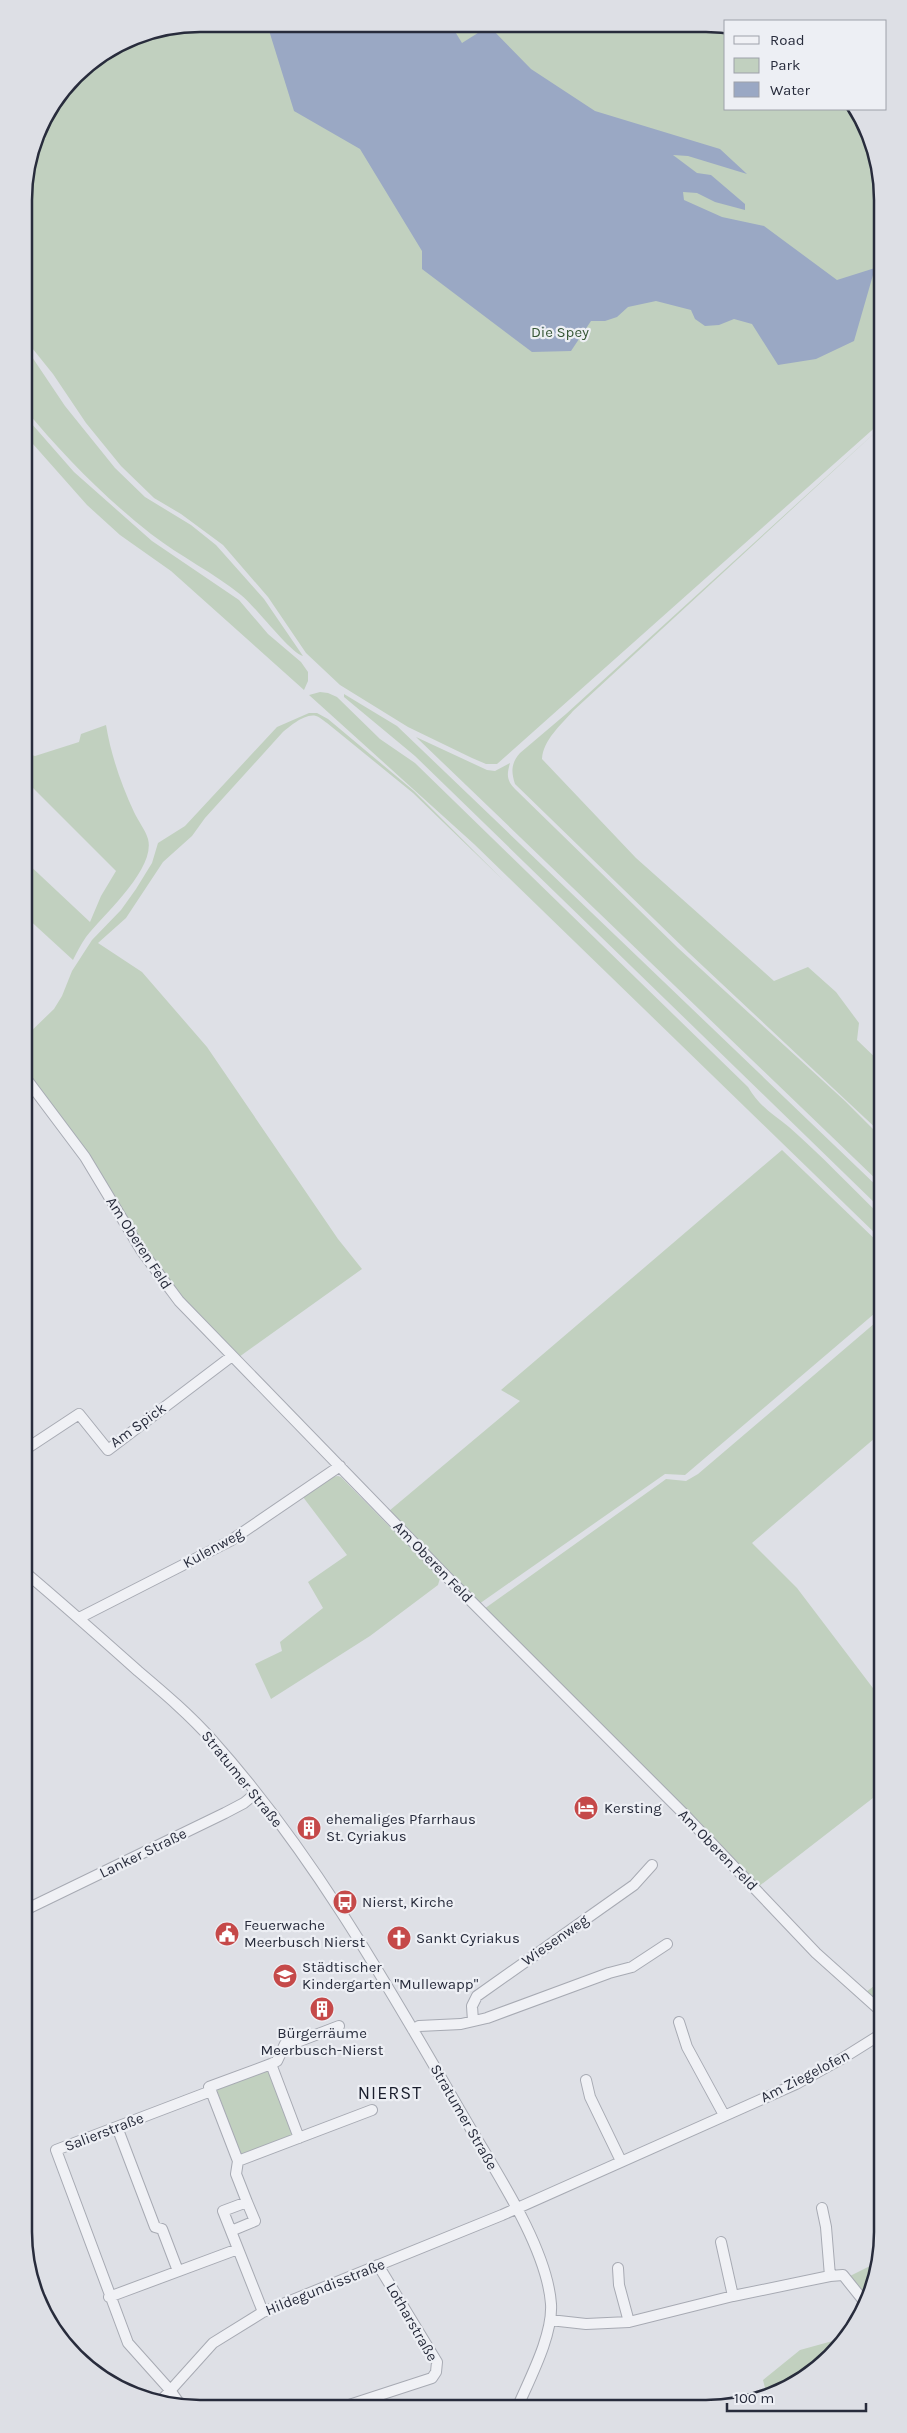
<svg xmlns="http://www.w3.org/2000/svg" width="907" height="2433" font-family="Karla,sans-serif">
<style>
.green{fill:#c1d0bf}
.water{fill:#9aa8c4}
.lines{fill:none;stroke-linecap:round;stroke-linejoin:round}
.minor-casing{stroke:#a7aab3;stroke-width:12}
.minor{stroke:#f0f1f5;stroke-width:10}
.labels{text-anchor:middle;stroke-width:4.5;stroke-linejoin:round;paint-order:stroke}
.park-label{font-size:15px;fill:#375736;stroke:#edeff4}
.street-label{font-size:15px;fill:#282c3c;stroke:#edeff4}
.poi-label{font-size:15px;fill:#282c3c;stroke:#edeff4;text-anchor:start}
.quarter-label{font-size:18px;letter-spacing:1px;fill:#1a1e2d;stroke:#edeff4}
.rim{fill:none;stroke:#282c3c;stroke-width:2.5}
</style>
<rect width="100%" height="100%" fill="#dee0e6"/>
<path class="green" d="M201 24 726 27V109H855L865 122 880 166V423L497 764H486L472 758 408 727 340 685 306 653 268 597 223 545 181 514 154 498 121 466 86 423 53 374 24 338V189L42 122 84 68 133 37Z
M24 345 65 406 115 468 145 497 191 525 216 545 264 599 303 656C290 653 256 607 241 595 214 573 181 557 151 534 104 497 62 454 24 408Z
M24 415 74 472 152 541 239 600 268 634 301 662 308 672V681L304 690 171 571 120 535 87 505 25 435Z
M880 428 573 711C561 725 543 740 542 759L636 858 774 981 808 967 836 992 859 1023 857 1040 881 1063V1133L689 953 515 784C511 772 511 763 520 753L566 714Z
M320 692 328 693 337 697 380 739 415 763 748 1087C759 1106 773 1114 789 1127 821 1155 851 1187 881 1216V1239L474 844 309 695Z
M344 694 397 726 881 1190V1209L415 756 344 697Z
M309 713H317L328 719 414 791 503 880 413 793 327 723C324 721 320 717 316 716 305 713 289 727 282 733L205 818 192 836 163 862 126 918 98 943 142 972 207 1047 338 1239 362 1269 239 1357 183 1300 144 1247 87 1154 25 1070V1037L54 1009 62 996 72 971 92 940 121 910 136 889 152 863 158 843 185 826 277 727Z
M106 725C111 755 121 784 134 812 138 821 145 829 148 839 156 869 103 915 86 937 81 944 77 952 73 960L25 916V861L90 922 101 896 116 871 25 780V753L35 756 79 742 81 734Z
M416 737 487 770 495 771 510 763C507 774 506 780 515 789L678 948 845 1101 881 1137V1184Z
M782 1150 881 1245V1308L685 1475 665 1474 479 1604 389 1511 520 1401 501 1390Z
M882 1317V1432L752 1543 797 1588 882 1700V1791L758 1887 484 1609 662 1482 666 1479 686 1481 698 1474Z
M338 1476 341 1477 440 1578 438 1585 370 1636 271 1699 255 1664 282 1651 280 1642 323 1608 308 1582 347 1555 303 1497 332 1477Z
M882 1980 883 2007 866 1992Z
M268 2068 294 2135 241 2155 216 2088Z
M878 2262 870 2300 868 2303 850 2276Z
M847 2337 839 2349 795 2385 767 2396 763 2380 800 2350Z"/>
<path class="water" d="M267 24 451 25 462 43 489 26 531 69 595 111 720 149 747 174 688 156 673 155 697 173 711 175 745 204V210L715 202 697 193 683 192 684 200 722 217 764 226 837 280 875 268 854 341 816 359 778 365 752 324 734 319 719 325 705 326 695 319 691 310 656 301 628 307 617 317 605 321H591L571 351 532 352 422 269V251L360 149 294 111Z"/>
<g class="lines">
<defs>
<path id="minor" d="M25 1077 85 1157 141 1250 179 1301 449 1579 682 1812 816 1953 883 2013
M26 1449 79 1414 108 1450 232 1356
M26 1573C64 1605 101 1638 138 1671 164 1693 190 1715 213 1741 314 1854 389 1988 465 2119 494 2169 547 2247 551 2304 553 2335 530 2378 518 2406
M79 1618 230 1541 340 1466
M27 1909 225 1813 244 1803 256 1793
M473 2021 472 2006 477 1996 634 1885 652 1865
M679 2022 687 2047 724 2115
M413 2030 419 2026 461 2024 487 2018 609 1973 632 1967 667 1944
M271 2064 277 2061 285 2044H292L339 2026
M586 2080 590 2097 621 2161
M211 2091 209 2087 271 2064 299 2138
M117 2127 155 2227 162 2229 178 2271
M238 2161 372 2110
M822 2208 826 2227 830 2276
M231 2231 255 2221 247 2202
M721 2242 733 2296
M618 2268 619 2285 629 2322
M109 2297 238 2249
M550 2320 586 2324 629 2322 733 2296 830 2276 843 2275 867 2305
M159 2403 213 2343 263 2312 502 2215 796 2084 843 2058 883 2033
M181 2406 170 2390 128 2343 56 2150 211 2091 238 2161 236 2174 247 2202 223 2211 263 2312
M346 2406 432 2378 436 2372 437 2362 378 2265"/>
</defs>
<use href="#minor" class="minor-casing"/>
<use href="#minor" class="minor"/>
</g>
<defs>
<symbol id="hotel-disc" viewBox="-11 -11 22 22"><circle r="9.5" fill="#c54949" stroke="#edeff4"/><path d="M-6-4.5h1.5V1H6V5H4.5V3h-9V5H-6ZM-4 0a1.8 1.8 0 1 1 3.6 0ZM.5 0V-2.5h3Q6-2.5 6 0Z" fill="#fff"/></symbol>
<symbol id="building-disc" viewBox="-11 -11 22 22"><circle r="9.5" fill="#c54949" stroke="#edeff4"/><path d="M-4-6H4V6H1V3H-1V6H-4ZM-2.5-4.3h1.7v1.8h-1.7ZM.8-4.3h1.7v1.8H.8ZM-2.5-1h1.7V.8h-1.7ZM.8-1h1.7V.8H.8Z" fill="#fff"/></symbol>
<symbol id="bus-disc" viewBox="-11 -11 22 22"><circle r="9.5" fill="#c54949" stroke="#edeff4"/><path d="M-5-6H5V4H4V6H2V4H-2V6H-4V4H-5ZM-3.5-4V0h7V-4ZM-3.5 1.2v1.5H-2V1.2ZM2 1.2v1.5H3.5V1.2Z" fill="#fff"/></symbol>
<symbol id="civic-disc" viewBox="-11 -11 22 22"><circle r="9.5" fill="#c54949" stroke="#edeff4"/><path d="M-.6-6.5H3V-4.5H.6V-3L4-1V1h2V6H-6V1h2V-1L-.6-3ZM-1.2 2.5V6h2.4V2.5Z" fill="#fff"/></symbol>
<symbol id="church-disc" viewBox="-11 -11 22 22"><circle r="9.5" fill="#c54949" stroke="#edeff4"/><path d="M-1.2-6h2.4v3.5h3.3v2.4h-3.3V6h-2.4V-.1h-3.3v-2.4h3.3Z" fill="#fff"/></symbol>
<symbol id="school-disc" viewBox="-11 -11 22 22"><circle r="9.5" fill="#c54949" stroke="#edeff4"/><path d="M0-5L7-2L0 1L-7-2ZM-4 1L0 2.5L4 1V4Q0 6-4 4Z" fill="#fff"/></symbol>
</defs>
<g fill-rule="evenodd">
<use href="#hotel-disc" x="572" y="1794" width="28" height="28"/>
<use href="#building-disc" x="295" y="1814" width="28" height="28"/>
<use href="#bus-disc" x="331" y="1888" width="28" height="28"/>
<use href="#civic-disc" x="213" y="1920" width="28" height="28"/>
<use href="#church-disc" x="385" y="1924" width="28" height="28"/>
<use href="#school-disc" x="271" y="1962" width="28" height="28"/>
<use href="#building-disc" x="308" y="1995" width="28" height="28"/>
</g>
<g class="labels">
<g class="park-label">
<text x="560" y="337">Die Spey</text>
</g>
<g class="street-label">
<text transform="translate(139 1243) rotate(57)" y="5">Am Oberen Feld</text>
<text transform="translate(138 1425) rotate(-36)" y="5">Am Spick</text>
<text transform="translate(213 1548) rotate(-29)" y="5">Kulenweg</text>
<text transform="translate(433 1562) rotate(46)" y="5">Am Oberen Feld</text>
<text transform="translate(242 1779) rotate(51)" y="5">Stratumer Straße</text>
<text transform="translate(718 1850) rotate(46)" y="5">Am Oberen Feld</text>
<text transform="translate(143 1853) rotate(-26)" y="5">Lanker Straße</text>
<text transform="translate(555 1940) rotate(-35)" y="5">Wiesenweg</text>
<text transform="translate(805 2076) rotate(-27)" y="5">Am Ziegelofen</text>
<text transform="translate(464 2117) rotate(60)" y="5">Stratumer Straße</text>
<text transform="translate(104 2132) rotate(-21)" y="5">Salierstraße</text>
<text transform="translate(325 2287) rotate(-22)" y="5">Hildegundisstraße</text>
<text transform="translate(412 2322) rotate(60)" y="5">Lotharstraße</text>
</g>
<g class="poi-label">
<text x="604" y="1813">Kersting</text>
<text x="326" y="1824">ehemaliges Pfarrhaus<tspan x="326" dy="17">St. Cyriakus</tspan></text>
<text x="362" y="1907">Nierst, Kirche</text>
<text x="244" y="1930">Feuerwache<tspan x="244" dy="17">Meerbusch Nierst</tspan></text>
<text x="416" y="1943">Sankt Cyriakus</text>
<text x="302" y="1972">Städtischer<tspan x="302" dy="17">Kindergarten "Mullewapp"</tspan></text>
<text x="322" y="2038" text-anchor="middle">Bürgerräume<tspan x="322" dy="17">Meerbusch-Nierst</tspan></text>
</g>
<g class="quarter-label">
<text x="390" y="2099">NIERST</text>
</g>
</g>
<path d="M0 0H907V2433H0ZM200 32H706A168 168 0 0 1 874 200V2232A168 168 0 0 1 706 2400H200A168 168 0 0 1 32 2232V200A168 168 0 0 1 200 32Z" fill="#dddfe5" fill-rule="evenodd"/>
<path class="rim" d="M200 32H706A168 168 0 0 1 874 200V2232A168 168 0 0 1 706 2400H200A168 168 0 0 1 32 2232V200A168 168 0 0 1 200 32Z"/>
<rect x="724" y="20" width="162" height="90" fill="#edeff4" stroke="#9ea1aa"/>
<rect x="734" y="36" width="25" height="8" fill="#f0f1f5" stroke="#9ea1aa"/>
<text x="770" y="45" font-size="15" fill="#282c3c">Road</text>
<rect x="734" y="58" width="25" height="15" fill="#c1d0bf" stroke="#9ea1aa"/>
<text x="770" y="70" font-size="15" fill="#282c3c">Park</text>
<rect x="734" y="82" width="25" height="15" fill="#9aa8c4" stroke="#9ea1aa"/>
<text x="770" y="95" font-size="15" fill="#282c3c">Water</text>
<path d="M727 2403v8h139v-8" fill="none" stroke="#282c3c" stroke-width="2.5"/>
<text x="734" y="2403" font-size="15" fill="#282c3c" stroke="#edeff4" stroke-width="4" paint-order="stroke">100 m</text>
</svg>
